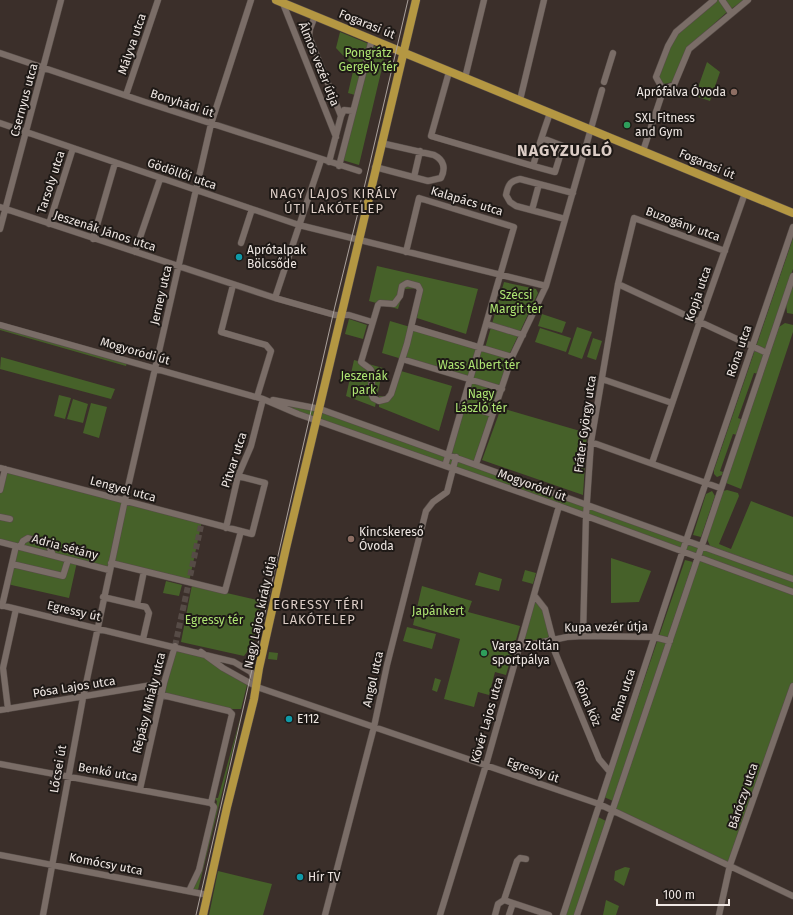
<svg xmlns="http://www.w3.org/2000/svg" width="793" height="915" font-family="'Fira Sans',sans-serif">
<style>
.green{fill:#466129}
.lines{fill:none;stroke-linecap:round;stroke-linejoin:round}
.minor-tunnel{stroke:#564b46;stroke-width:6;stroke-dasharray:6 3;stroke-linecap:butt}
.minor-casing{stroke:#574d48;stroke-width:7}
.major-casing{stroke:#574d48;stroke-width:9}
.minor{stroke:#7a6d67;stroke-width:6}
.major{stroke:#b49742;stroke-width:8}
.tram{stroke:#aba29d;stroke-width:1}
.education-dot{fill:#8d6e63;stroke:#1e1916;stroke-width:1.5}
.leisure-dot{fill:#2e9e5b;stroke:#1e1916;stroke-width:1.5}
.culture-dot{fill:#0f9aa8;stroke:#1e1916;stroke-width:1.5}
.labels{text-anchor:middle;stroke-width:4;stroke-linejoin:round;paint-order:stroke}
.street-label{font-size:12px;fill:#efe7e3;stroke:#1e1916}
.park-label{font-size:12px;fill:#ade472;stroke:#1e1916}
.poi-label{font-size:12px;fill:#efe7e3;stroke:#1e1916;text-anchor:start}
.neighbourhood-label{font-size:13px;letter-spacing:1px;fill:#dccdc6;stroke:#1e1916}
.district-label{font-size:16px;font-weight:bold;letter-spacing:1px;fill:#dccdc6;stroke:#1e1916}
</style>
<rect width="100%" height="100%" fill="#3b2f2a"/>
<path class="green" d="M716 0H720L727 12 686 49 673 82 664 84 659 79V74L673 38Z
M724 0H744L731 9Z
M340 32 386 51 359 165 339 159 355 95 348 93 354 67 336 48Z
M707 62 720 72 710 101 695 96Z
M793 238V269L759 374 754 373 738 418 743 420 737 435 733 434 720 471 723 472 722 475 717 477 714 474V470Z
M377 266 478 289 466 334 417 318 420 288 404 289 398 309 369 301Z
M504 282 536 289 538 293 509 355 485 348Z
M793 283V314L787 313 786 304Z
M542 314 566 322 562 333 538 326Z
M349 319 367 325 363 339 345 334Z
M390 321 512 357 502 389 382 353Z
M785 323 793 325V332L741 489 726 483 779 327Z
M0 326 127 362 126 366 0 330Z
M577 327 592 332 582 359 568 354Z
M540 328 571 338 566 352 535 342Z
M593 338 602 341 596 360 587 357Z
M1 357 115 389 111 399 0 369Z
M354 360 383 368 375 407 346 396Z
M401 371 452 386 439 431 379 407V396H393Z
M471 381 500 390 475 462 450 453Z
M59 395 71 398 65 419 54 416Z
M73 399 88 404 83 423 67 419Z
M263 399 306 405 793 579V686L730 865 613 811 696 557Z
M91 403 107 407 99 438 83 433Z
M501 408 587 433 583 495 482 460Z
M5 469 202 521 189 582 111 563 109 570 77 562 69 598 7 584 16 546 0 542V490Z
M727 490 738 493 739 496 719 544 731 549 751 501 793 517V576L710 546 707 539 723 491Z
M712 491 715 496 701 537 693 535 706 494Z
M611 558 651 571 639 602 611 603Z
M685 560 693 562 613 801 604 797Z
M525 570 536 573 533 584 522 581Z
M479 572 502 579 499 591 475 585Z
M166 581 182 585 179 596 163 593Z
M192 585 262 601 253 644 244 656 181 642Z
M422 586 472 601 468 612 520 626 506 675 495 672 489 695 478 692 474 707 444 699 460 639 413 625Z
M534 599 544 611 549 638 523 643Z
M407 627 436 634 432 649 403 641Z
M172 649 201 656 247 685 241 709H220L162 695Z
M269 652 278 653 277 660 268 659Z
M435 678 441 680 437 692 432 690Z
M242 712 198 890 192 889 215 813 217 801 214 798H218Z
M598 817 606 821 575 915H565Z
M625 867 630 868 624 886 614 880 615 871Z
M218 871 272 884 263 915H209Z
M606 900 619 906 616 915H603Z"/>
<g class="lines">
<path class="minor-tunnel" d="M175 646 202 521"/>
<defs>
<path id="minor" d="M714 0 676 32 668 46 656 77 661 86 666 88 674 85 689 49 748 0
M722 0 731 13
M282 1 336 137
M315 16 310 29 309 36 341 116
M0 53 145 102 359 171
M449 72 431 136 533 166
M465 78 484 0
M604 82 613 53
M126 95 158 0
M520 100 544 0
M0 123 299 225 546 286
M542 138 563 146 555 172 533 166C538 148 544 130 550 113
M643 151 664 88
M329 162 341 116 344 110 353 111
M339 166 372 39
M375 167 428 181 441 178C446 168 444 160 434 155L381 143
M414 177 420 151
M0 207 275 298 335 315H349L372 322
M532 210 539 184
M565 219 516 206 510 202 506 195C508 185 510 181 520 179L573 193
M49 224 73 148
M0 229 61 0
M93 239 115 163
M241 243 252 209
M135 252 160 179
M406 252 419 198 514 227 445 466
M407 283 418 286 420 290 407 344 391 394 387 399 379 401 373 398C367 388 376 377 371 370 369 367 364 365 361 362L378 305 380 303 394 304 400 296 402 286Z
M618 284 767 353
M233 285 221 332 266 345 271 351 257 397
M275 298 321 160
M487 324 523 335
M0 325 263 399 298 414 559 506 793 592
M411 327 512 357
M402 359 502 389
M602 379 672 403
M273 400 320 409 793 579
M462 405 493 414
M591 442 720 488
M652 463 700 321 745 193
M476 464 512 357 546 286 602 90
M0 468 252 534 265 483 238 476
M0 490 5 469
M0 517 10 519
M226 528 238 476 251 446 263 399
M0 542 109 570
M20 547 23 541 28 538 48 544 53 555
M111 563 225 591 241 531
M12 564 63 576 68 560
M534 595 545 609 553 640
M103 597 146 607 149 613 143 639
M0 605 234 662 251 672 256 683
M137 605 144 571
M2 606 16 546
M583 636 586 516 591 442 618 284 634 218 725 251
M550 640 599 759 610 772
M519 647 567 637 583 636 654 637 670 641
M201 652 223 668 257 687 599 804 793 896
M151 685 155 687 162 695 229 711 232 714 211 803 214 807 199 870 189 891
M8 709 3 668 16 609
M0 710 164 683
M0 764 211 803
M140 789 164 683 175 646
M0 855 208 895
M513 903 549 915
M43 915 83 698 125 500 211 124 251 0
M325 915 374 727 387 665 426 511 433 502 447 492 456 457
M440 915 486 765 559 506
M495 915 498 904 504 900
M509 915 513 903 504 900 517 861 520 858 526 859
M563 915 688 535 793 227
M577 915 793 276
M719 915 730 865 793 686"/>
<path id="major" d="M276 0 793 213
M203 915 227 807 254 699 259 668 286 548 416 0"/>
</defs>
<use href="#minor" class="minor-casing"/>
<use href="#major" class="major-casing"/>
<use href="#minor" class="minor"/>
<use href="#major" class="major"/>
<path class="tram" d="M196 915 335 306 366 180 408 0"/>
</g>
<g class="education-dot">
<circle cx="734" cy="92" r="4"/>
<circle cx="351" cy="539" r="4"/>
</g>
<g class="leisure-dot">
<circle cx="627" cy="125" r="4"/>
<circle cx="484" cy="653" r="4"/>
</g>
<g class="culture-dot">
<circle cx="239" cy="257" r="4"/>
<circle cx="289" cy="719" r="4"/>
<circle cx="300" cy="877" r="4"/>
</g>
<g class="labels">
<g class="street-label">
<text transform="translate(367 24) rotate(22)" y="4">Fogarasi út</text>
<text transform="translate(132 44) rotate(-71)" y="4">Mályva utca</text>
<text transform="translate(319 64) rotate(68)" y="4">Álmos vezér útja</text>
<text transform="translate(24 100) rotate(-75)" y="4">Csernyus utca</text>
<text transform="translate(182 103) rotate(18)" y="4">Bonyhádi út</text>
<text transform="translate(707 164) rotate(23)" y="4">Fogarasi út</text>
<text transform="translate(182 174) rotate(19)" y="4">Gödöllői utca</text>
<text transform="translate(51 182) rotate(-72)" y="4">Tarsoly utca</text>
<text transform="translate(467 201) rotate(17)" y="4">Kalapács utca</text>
<text transform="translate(683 224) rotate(20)" y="4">Buzogány utca</text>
<text transform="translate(105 231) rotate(18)" y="4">Jeszenák János utca</text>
<text transform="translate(698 294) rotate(-71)" y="4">Kopja utca</text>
<text transform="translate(161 295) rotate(-77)" y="4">Jerney utca</text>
<text transform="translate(135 351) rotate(16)" y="4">Mogyoródi út</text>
<text transform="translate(739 351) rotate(-71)" y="4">Róna utca</text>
<text transform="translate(585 424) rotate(-82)" y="4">Fráter György utca</text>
<text transform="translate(234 460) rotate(-72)" y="4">Pitvar utca</text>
<text transform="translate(532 485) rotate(20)" y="4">Mogyoródi út</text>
<text transform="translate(123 489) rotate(15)" y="4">Lengyel utca</text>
<text transform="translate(65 547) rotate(15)" y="4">Adria sétány</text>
<text transform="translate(74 611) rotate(13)" y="4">Egressy út</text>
<text transform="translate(260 612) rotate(-78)" y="4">Nagy Lajos király útja</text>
<text transform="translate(606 627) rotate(-1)" y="4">Kupa vezér útja</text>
<text transform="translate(373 679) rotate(-77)" y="4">Angol utca</text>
<text transform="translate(74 687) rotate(-9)" y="4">Pósa Lajos utca</text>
<text transform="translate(623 695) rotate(-72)" y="4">Róna utca</text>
<text transform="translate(149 703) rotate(-76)" y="4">Répásy Mihály utca</text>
<text transform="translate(588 703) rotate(67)" y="4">Róna köz</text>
<text transform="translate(487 720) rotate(-74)" y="4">Kövér Lajos utca</text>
<text transform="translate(58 769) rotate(-80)" y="4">Lőcsei út</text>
<text transform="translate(533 770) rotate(19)" y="4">Egressy út</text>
<text transform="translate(108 772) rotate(10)" y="4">Benkő utca</text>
<text transform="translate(743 796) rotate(-71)" y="4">Báróczy utca</text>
<text transform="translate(106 864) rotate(11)" y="4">Komócsy utca</text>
</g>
<g class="park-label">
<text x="368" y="57">Pongrátz<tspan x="368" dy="14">Gergely tér</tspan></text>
<text x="516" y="299">Szécsi<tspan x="516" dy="14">Margit tér</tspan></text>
<text x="479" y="369">Wass Albert tér</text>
<text x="364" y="380">Jeszenák<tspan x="364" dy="14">park</tspan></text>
<text x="481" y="398">Nagy<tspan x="481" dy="14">László tér</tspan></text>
<text x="438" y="615">Japánkert</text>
<text x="214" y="624">Egressy tér</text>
</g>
<g class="poi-label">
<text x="726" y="96" text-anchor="end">Aprófalva Óvoda</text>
<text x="635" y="122">SXL Fitness<tspan x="635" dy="14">and Gym</tspan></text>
<text x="247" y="254">Aprótalpak<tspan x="247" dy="14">Bölcsőde</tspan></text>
<text x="359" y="536">Kincskereső<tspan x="359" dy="14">Óvoda</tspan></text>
<text x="492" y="650">Varga Zoltán<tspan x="492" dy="14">sportpálya</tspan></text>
<text x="297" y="723">E112</text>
<text x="308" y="881">Hír TV</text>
</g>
<g class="neighbourhood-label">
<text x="334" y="198">NAGY LAJOS KIRÁLY<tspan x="334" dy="15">ÚTI LAKÓTELEP</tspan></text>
<text x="319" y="609">EGRESSY TÉRI<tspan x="319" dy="15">LAKÓTELEP</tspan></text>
</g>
<g class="district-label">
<text x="565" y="156">NAGYZUGLÓ</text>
</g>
</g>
<path d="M657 899v6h72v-6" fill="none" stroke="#efe7e3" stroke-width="2"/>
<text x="663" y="899" font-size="12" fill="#efe7e3" stroke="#1e1916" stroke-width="3" paint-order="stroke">100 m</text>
</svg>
